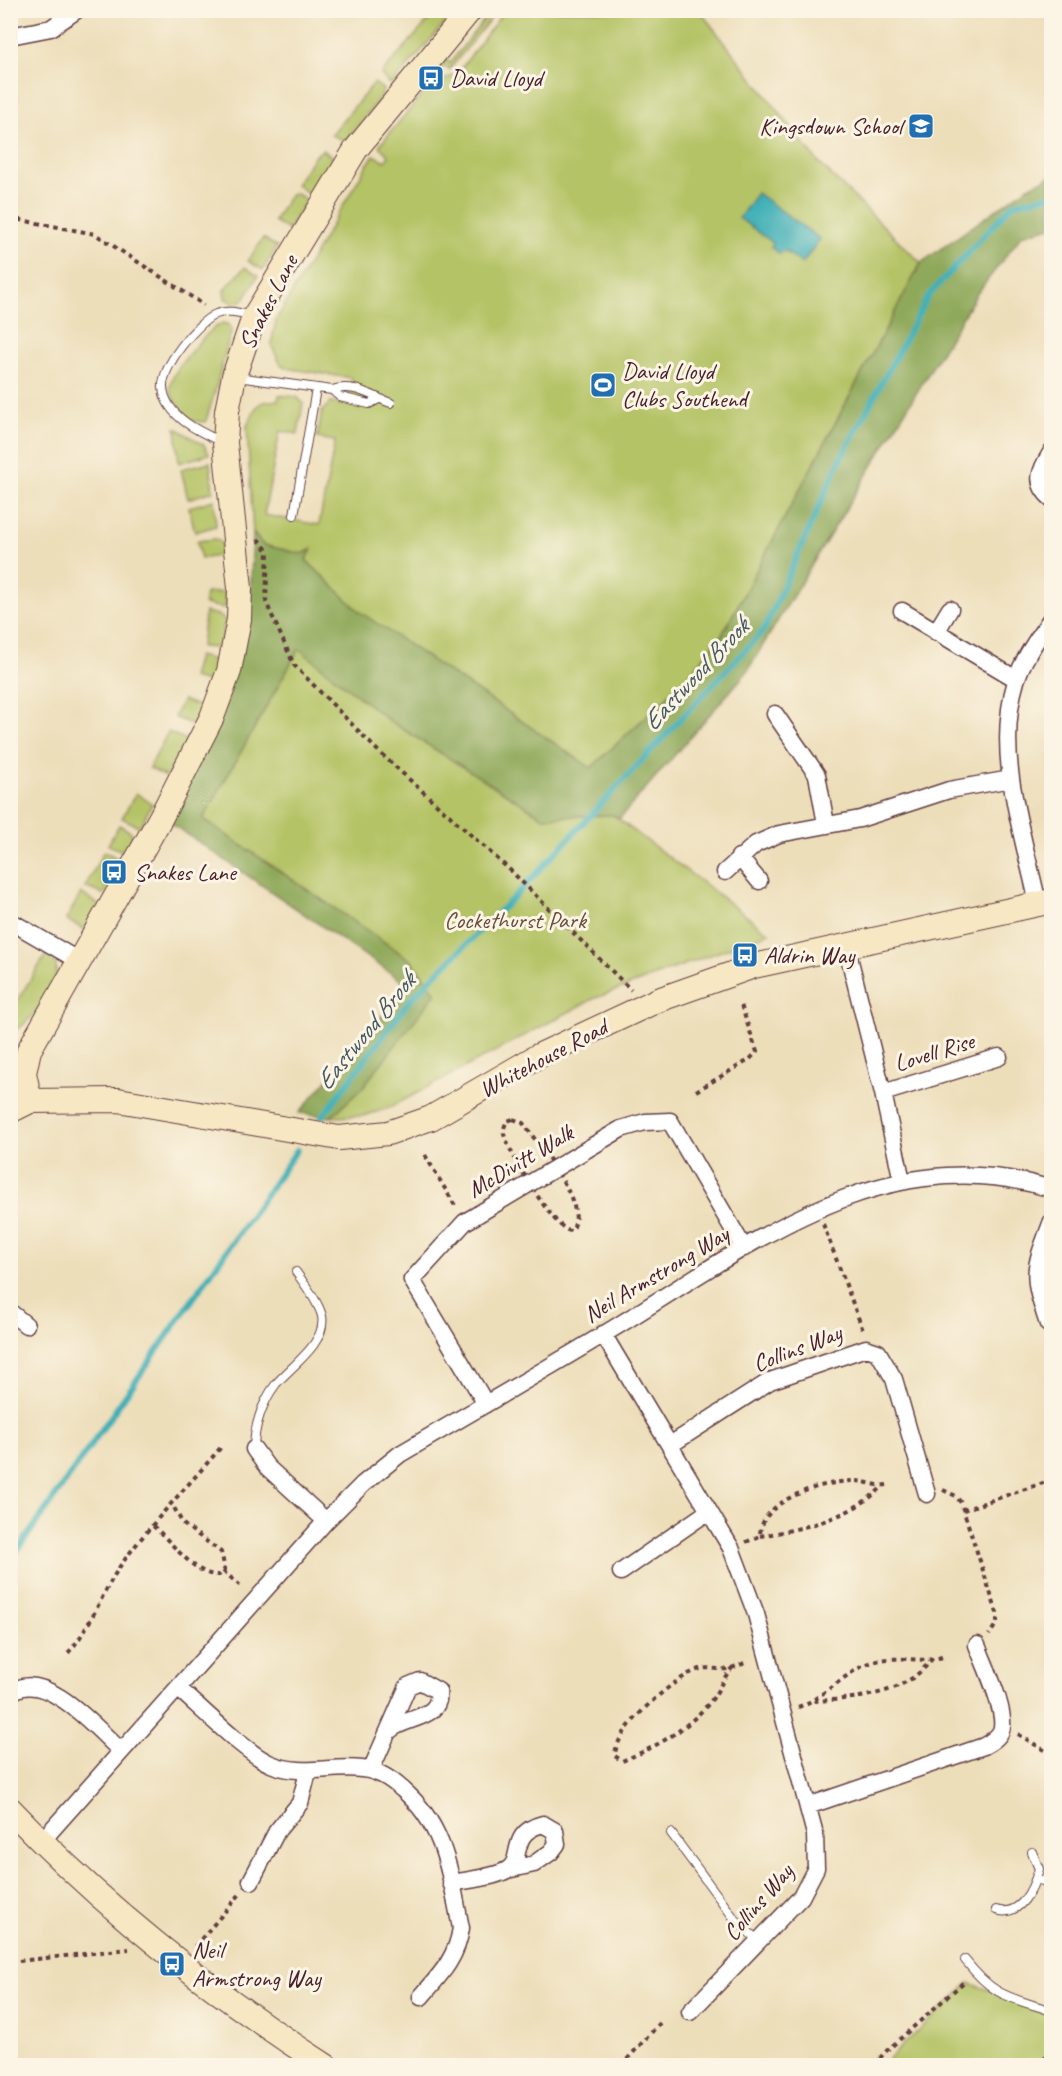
<svg xmlns="http://www.w3.org/2000/svg" width="1062" height="2076" font-family="Caveat,sans-serif">
<style>
.green{fill:#b4c365;stroke:#7f7148;stroke-width:1.5}
.forest{fill:#8fa95a;stroke:#6c6442;stroke-width:1.5}
.water{fill:#3eafb6;stroke:#446770;stroke-width:1.5}
.lines{fill:none;stroke-linecap:round;stroke-linejoin:round}
.stream{stroke:#3eafb6;stroke-width:6}
.lane-casing{stroke:#623c40;stroke-width:10}
.street-casing{stroke:#623c40;stroke-width:19}
.secondary-casing{stroke:#623c40;stroke-width:26}
.path{stroke:#623c40;stroke-width:4;stroke-dasharray:4.5 4.5;stroke-linecap:butt}
.lane{stroke:#fff;stroke-width:8}
.street{stroke:#fff;stroke-width:16}
.secondary{stroke:#f7e8c3;stroke-width:24}
.labels{text-anchor:middle;stroke-width:6;stroke-linejoin:round;paint-order:stroke}
.poi-label{font-size:24px;fill:#4a1f2b;stroke:#fcf5e5;text-anchor:start}
.street-label{font-size:24px;fill:#4a1f2b;stroke:#fcf5e5}
.park-label{font-size:24px;fill:#6a503c;stroke:#fcf5e5}
.water-label{font-size:26px;font-style:italic;fill:#455963;stroke:#fcf5e5}
</style>
<rect width="100%" height="100%" fill="#fcf5e5"/>
<filter id="ink" filterUnits="userSpaceOnUse"><feTurbulence type="fractalNoise" baseFrequency=".0167" numOctaves="2"/><feDisplacementMap in="SourceGraphic" scale="12" xChannelSelector="R" yChannelSelector="G"/><feConvolveMatrix kernelMatrix="1 2 1 2 8 2 1 2 1" color-interpolation-filters="sRGB"/></filter>
<filter id="wash" filterUnits="userSpaceOnUse"><feTurbulence type="fractalNoise" baseFrequency=".008" numOctaves="4" result="noise"/><feDisplacementMap in="SourceGraphic" scale="24" xChannelSelector="R" yChannelSelector="G"/><feGaussianBlur stdDeviation="1.35" result="paint"/><feColorMatrix in="noise" values="0 0 0 0 0 0 0 0 0 0 0 0 0 0 0 0 0 1.4 0 .05"/><feComposite in="paint" operator="in"/></filter>
<g filter="url(#wash)">
<rect width="100%" height="100%" fill="#eddeba"/>
<path class="green" d="M437 11H447L451 16 393 84 388 83 381 74Z
M491 11H497L449 70 445 67 437 68 446 59 450 63Z
M504 11H700L819 163 921 263 722 635 686 679 591 768 360 612 306 560 312 550 302 554 263 545 253 533 247 426 257 406 263 402 278 400 279 395 297 397 303 403 298 434 280 431 264 515 319 525 335 441 317 438 322 411 330 403 348 404 352 378 291 369 281 365 271 345 276 320 367 165 374 155 385 161 389 156 379 146 429 86 457 74Z
M374 83 383 89 382 95 346 141 331 135Z
M322 150 332 156 333 161 312 193H307L296 184 314 157Z
M295 193 304 198 305 203 288 230 274 221 290 195Z
M263 238 277 247 263 270 248 261Z
M245 267 258 276 244 300 233 304 225 298 224 290Z
M223 323 229 325 232 329C228 342 209 417 205 422L193 421C185 415 170 398 170 387 171 371 208 329 223 323Z
M176 428 204 445 209 454 179 463Z
M210 462 213 491 188 499 181 469Z
M214 500 216 526 195 532 189 507Z
M216 539 221 543 223 555 201 559 197 541Z
M226 592V605L222 608 204 604 206 593Z
M205 612 218 615 225 620 220 648 201 647Z
M299 648 388 720 543 817 613 815 769 933 593 999 389 1108 363 1116 331 1117 362 1088 435 993 412 961 203 819Z
M198 656 219 661 212 683 192 678Z
M183 700 203 708 197 723 191 724 174 717Z
M168 732 187 740 166 777 149 768Z
M136 793 152 804 140 827 122 818Z
M119 825 131 832 133 837 125 852 108 845Z
M104 851 117 858 120 863 105 893 102 894 85 887Z
M81 893 99 905 86 930 66 920Z
M47 953C75 968 33 1021 16 1030L11 1027 10 1012Z
M969 1983 1051 2011V2062L1048 2065 881 2066Z"/>
<path class="forest" d="M1051 176V227L1022 235 976 295 746 673 619 819 613 815 543 817 388 720 299 649 203 819 412 961 436 993 362 1088 331 1117 299 1113 408 985 169 822 250 604 253 533 263 545 302 554 312 549 306 560 360 612 591 768 686 679 722 635 921 263 1027 188Z"/>
<path class="water" d="M757 193 820 239 802 264 784 250 780 254 771 247 773 243 739 218Z"/>
<g class="lines">
<path class="stream" d="M322 1117 411 999 518 893 764 630 839 462 929 295 1013 204 1052 195
M10 1561 297 1150"/>
</g>
</g>
<g filter="url(#ink)">
<g class="lines">
<defs>
<path id="lane" d="M237 377 332 390C354 383 371 396 391 403
M332 390 340 397 369 404 379 399
M222 442C200 432 166 417 163 388 161 367 197 322 216 314 227 309 240 313 252 316
M294 515 316 389
M254 1449C254 1427 262 1402 276 1384 291 1366 327 1343 322 1316 318 1301 305 1285 296 1272
M671 1833 734 1918 758 1941
M1036 1879 1052 1884
M996 1910C1021 1918 1033 1888 1039 1869L1032 1852
M965 1960C994 1997 1009 1997 1052 2011"/>
<path id="street" d="M10 36 51 28 77 10
M1052 451C1040 470 1033 483 1052 499
M902 611 1016 679
M936 632 950 609
M775 714 817 775 826 824
M739 857 759 881
M725 872 756 844 779 834 860 819 949 790 1011 779
M1038 904C1023 832 994 754 1016 681 1023 658 1039 637 1052 617
M10 921 79 961
M846 945 883 1093 902 1181
M883 1093 999 1057
M10 1312 26 1325
M1048 1324C1031 1273 1033 1271 1052 1221
M603 1334 731 1548 756 1614 815 1834 816 1868 801 1897 690 2012
M486 1404 412 1280 465 1222 621 1129 645 1122 670 1121 744 1248
M670 1445 770 1381 866 1348 878 1352 894 1379 927 1494
M254 1449 267 1467 326 1521
M621 1572 709 1511
M179 1689C202 1709 247 1754 271 1764 302 1777 331 1765 362 1769 377 1770 391 1779 402 1789 446 1826 450 1874 461 1928 457 1958 440 1975 421 1997
M10 1694C42 1664 99 1731 121 1751
M371 1770 408 1686 420 1681 438 1691C443 1720 404 1716 389 1731
M808 1806 984 1746C991 1742 998 1738 1001 1731 1008 1713 984 1664 977 1645
M41 1842 326 1521 363 1484 400 1454C473 1411 547 1369 619 1325 753 1243 884 1138 1052 1189
M251 1881 277 1831 300 1803 308 1772
M451 1883C468 1880 492 1878 507 1870 525 1860 507 1833 543 1824L555 1831 557 1844 551 1852 534 1864 507 1870
M1048 2066 1052 2062"/>
<path id="secondary" d="M30 1101 24 1073 29 1050 161 817 212 717 229 671 239 619 240 588 225 443 227 411 234 376 254 317 356 149 470 10
M10 1111 30 1101 118 1100 339 1138 388 1133 431 1118 538 1056 658 1000 754 966 1052 901
M10 1809C104 1908 212 1993 326 2066"/>
</defs>
<use href="#lane" class="lane-casing"/>
<use href="#street" class="street-casing"/>
<use href="#secondary" class="secondary-casing"/>
<path class="path" d="M10 218 95 234 204 305
M258 539 268 551 266 602 294 665 380 753 511 871 631 990
M696 1091 749 1060 757 1052 740 1002
M513 1119 523 1123C537 1143 592 1209 571 1231 555 1232 508 1151 504 1134 503 1129 505 1125 507 1121Z
M425 1155 457 1209
M823 1224 864 1333
M943 1490 956 1496 961 1503 997 1613V1623L989 1635
M963 1510 1052 1480
M153 1526C171 1541 196 1577 219 1575L225 1569 221 1552 183 1524 172 1504
M760 1536C802 1529 851 1518 882 1487
M746 1542 760 1536C760 1499 825 1481 854 1481 868 1481 878 1488 891 1484
M223 1571 243 1588
M68 1653C92 1626 102 1591 123 1562 153 1521 190 1484 222 1446
M733 1667C723 1677 719 1691 710 1702 687 1730 654 1748 622 1761L615 1756C614 1730 675 1676 700 1669 709 1667 718 1670 727 1669 733 1668 739 1665 745 1663
M814 1701C855 1699 904 1696 931 1660
M798 1707C826 1697 845 1671 873 1662 896 1654 920 1664 942 1657
M1018 1734 1052 1755
M195 1946 241 1893
M10 1962 129 1949
M621 2066 660 2023
M875 2066 883 2054 965 1981"/>
<use href="#lane" class="lane"/>
<use href="#street" class="street"/>
<use href="#secondary" class="secondary"/>
</g>
</g>
<defs>
<symbol id="bus-square" viewBox="-11 -11 22 22"><rect x="-9" y="-9" width="18" height="18" rx="4" fill="#1f6fb2" stroke="#fcf5e5"/><path d="M-5-6H5V4H4V6H2V4H-2V6H-4V4H-5ZM-3.5-4V0h7V-4ZM-3.5 1.2v1.5H-2V1.2ZM2 1.2v1.5H3.5V1.2Z" fill="#fff"/></symbol>
<symbol id="school-square" viewBox="-11 -11 22 22"><rect x="-9" y="-9" width="18" height="18" rx="4" fill="#1f6fb2" stroke="#fcf5e5"/><path d="M0-5L7-2L0 1L-7-2ZM-4 1L0 2.5L4 1V4Q0 6-4 4Z" fill="#fff"/></symbol>
<symbol id="stadium-square" viewBox="-11 -11 22 22"><rect x="-9" y="-9" width="18" height="18" rx="4" fill="#1f6fb2" stroke="#fcf5e5"/><path d="M0-5a6.5 5 0 1 0 0 10a6.5 5 0 1 0 0-10ZM-3.5-1.8h7v3.6h-7Z" fill="#fff"/></symbol>
</defs>
<g fill-rule="evenodd">
<use href="#bus-square" x="416" y="63" width="30" height="30"/>
<use href="#school-square" x="906" y="111" width="30" height="30"/>
<use href="#stadium-square" x="588" y="370" width="30" height="30"/>
<use href="#bus-square" x="99" y="857" width="30" height="30"/>
<use href="#bus-square" x="730" y="940" width="30" height="30"/>
<use href="#bus-square" x="157" y="1949" width="30" height="30"/>
</g>
<g class="labels">
<g class="poi-label">
<text x="450" y="86">David Lloyd</text>
<text x="902" y="134" text-anchor="end">Kingsdown School</text>
<text x="622" y="379">David Lloyd<tspan x="622" dy="28">Clubs Southend</tspan></text>
<text x="134" y="880">Snakes Lane</text>
<text x="764" y="963">Aldrin Way</text>
<text x="192" y="1958">Neil<tspan x="192" dy="28">Armstrong Way</tspan></text>
</g>
<g class="street-label">
<text transform="translate(268 302) rotate(-63)" y="8">Snakes Lane</text>
<text transform="translate(934 1052) rotate(-17)" y="8">Lovell Rise</text>
<text transform="translate(543 1058) rotate(-28)" y="8">Whitehouse Road</text>
<text transform="translate(520 1161) rotate(-31)" y="8">McDivitt Walk</text>
<text transform="translate(656 1274) rotate(-31)" y="8">Neil Armstrong Way</text>
<text transform="translate(797 1348) rotate(-21)" y="8">Collins Way</text>
<text transform="translate(758 1902) rotate(-49)" y="8">Collins Way</text>
</g>
<g class="park-label">
<text x="515" y="928">Cockethurst Park</text>
</g>
<g class="water-label">
<text transform="translate(695 674) rotate(-47)" y="9">Eastwood Brook</text>
<text transform="translate(365 1031) rotate(-51)" y="9">Eastwood Brook</text>
</g>
</g>
<rect width="1062" height="2076" fill="none" stroke="#fcf5e5" stroke-width="36"/>
</svg>
